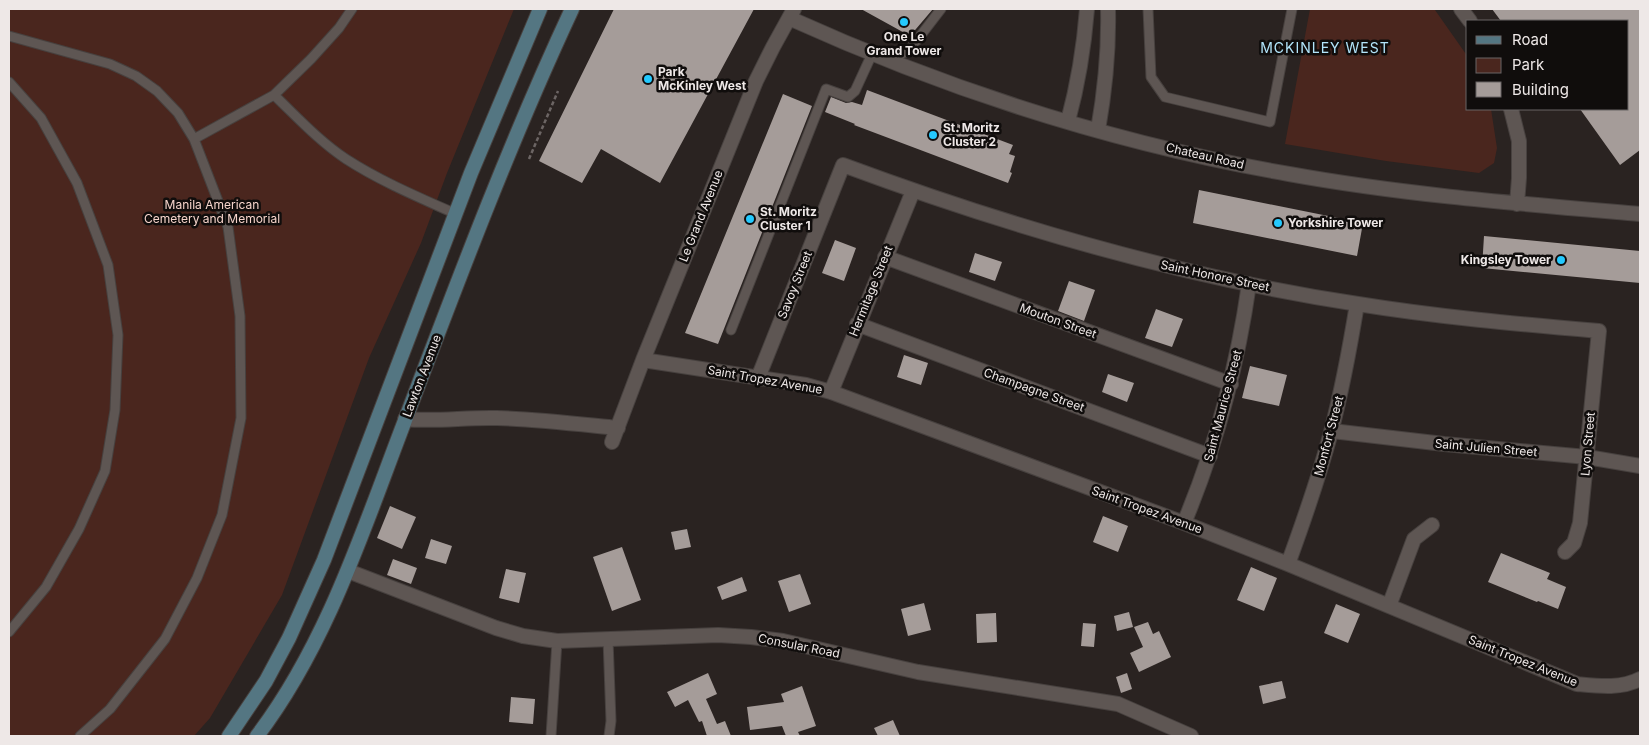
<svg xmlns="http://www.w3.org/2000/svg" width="1649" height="745" font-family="Inter,sans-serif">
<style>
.green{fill:#4a261e}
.building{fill:#a59c99}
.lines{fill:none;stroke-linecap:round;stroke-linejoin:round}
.service-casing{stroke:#47413f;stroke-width:11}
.minor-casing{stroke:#47413f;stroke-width:16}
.secondary-casing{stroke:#47413f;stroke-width:16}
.path{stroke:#6c6564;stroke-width:2.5;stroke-dasharray:4 2.5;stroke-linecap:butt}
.service{stroke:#5e5653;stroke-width:9}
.minor{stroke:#5e5653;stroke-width:14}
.secondary{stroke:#547682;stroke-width:14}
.poi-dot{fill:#24c9fe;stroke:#100d0c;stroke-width:2}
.labels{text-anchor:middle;stroke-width:5;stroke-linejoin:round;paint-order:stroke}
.poi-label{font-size:12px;font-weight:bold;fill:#eee8e7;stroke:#100d0c;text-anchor:start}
.street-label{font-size:12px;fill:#eee8e7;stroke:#100d0c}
.park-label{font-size:12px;fill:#f6d4cb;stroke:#100d0c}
.neighbourhood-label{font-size:14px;letter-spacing:1px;fill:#b2e4fa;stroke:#100d0c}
</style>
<rect width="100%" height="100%" fill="#2a2321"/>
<path class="green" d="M9 9H514L447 173 421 243 369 358 282 595 210 718 194 736H9Z
M1310 9H1433L1435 10 1468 57V109H1491L1497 148 1494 163 1479 173 1386 161 1285 144Z"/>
<path class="building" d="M614 9H754L660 183 601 149 582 183 539 161Z
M861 9H933L910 36Z
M1492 9H1640V150L1620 165 1580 109H1628V21H1501Z
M867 90 1013 145 1009 154 1015 156 1010 172 1012 173 1008 183 854 125 855 124 825 112 831 97 846 103 852 102 862 105Z
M783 94 812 106 718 344 685 333Z
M1199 190 1363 223 1357 256 1193 223Z
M1484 236 1640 251V283L1482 268Z
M835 240 856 248 844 281 822 273Z
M975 253 1002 262 995 281 969 272Z
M1069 281 1095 290 1084 321 1058 311Z
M1156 309 1183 319 1172 347 1145 338Z
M904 355 928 363 921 385 897 377Z
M1250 366 1287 375 1279 406 1242 398Z
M1108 374 1134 383 1127 402 1102 392Z
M390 506 416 517 402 549 377 538Z
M1103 516 1128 526 1118 552 1093 542Z
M687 529 691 547 675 550 671 532Z
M431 539 452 546 446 564 425 558Z
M622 547 641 600 612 611 593 557Z
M1501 553 1550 573 1547 579 1566 587 1558 609 1538 601 1537 602 1488 582Z
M393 559 417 568 411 584 387 575Z
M1251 567 1277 578 1264 611 1237 600Z
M506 569 526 573 519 603 499 598Z
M800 574 811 604 789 612 778 581Z
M742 577 747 591 722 600 717 587Z
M924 603 931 630 908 636 901 609Z
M1336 604 1360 614 1348 643 1324 633Z
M1129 612 1133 627 1117 631 1114 616Z
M996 613 997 642 977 643 976 614Z
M1148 622 1153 634 1159 631 1171 657 1139 672 1130 653 1143 647 1134 627Z
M1083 623 1096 624 1094 647 1081 646Z
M708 673 717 694 706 699 717 724 725 721 731 736H707L702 721 699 722 688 700 675 707 667 692Z
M1127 673 1132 689 1121 693 1116 677Z
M1282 681 1286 698 1263 704 1259 686Z
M802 686 816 726 798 732 800 736H786L782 726 750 730 747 707 784 702 781 694Z
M511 697 535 699 533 724 509 722Z
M893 720 900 736H878L874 728Z"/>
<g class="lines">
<defs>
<path id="service" d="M1148 9 1151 77 1165 97 1270 122 1292 9
M9 36 110 64 136 76 157 91 178 113 194 139 228 227 240 316 241 418 222 515 197 578 165 639 110 709 80 736
M891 61 911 48 941 9
M9 82 41 118 77 183 108 265 118 335 115 410 105 471 79 529 46 587 9 632
M274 95C297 117 319 141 346 159 380 181 418 197 456 214
M194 139 274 95 311 59 339 28 352 9
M731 330 826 89 848 97 855 91 872 54
M608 639 611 721 609 736
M551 736 557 641"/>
<path id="minor" d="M1461 9 1470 21
M789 18C948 90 1117 144 1289 174 1405 195 1523 204 1640 214
M1511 109 1519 141V178L1517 204
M1068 121C1078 84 1084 47 1087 9
M1098 130C1105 90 1109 50 1108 9
M885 257 1231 384
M857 324 1210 456
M643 360 806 385 831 392 1184 523 1288 564 1577 684C1598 686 1621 689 1640 679
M758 378 843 165C1010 227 1182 277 1358 304 1438 317 1518 324 1599 331L1580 523 1574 543 1565 552
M831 392 913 191
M405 419C436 422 466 417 497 418 537 419 578 424 618 428
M1332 431 1444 444 1587 457 1640 466
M612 442 643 360 756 81 773 47 794 9
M1184 523C1217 444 1237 369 1249 284
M1288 564C1304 520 1319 477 1331 432 1342 390 1350 347 1357 304
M348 571 496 628 523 636 557 641 718 635 751 637 783 641 918 672 1118 704 1191 736
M1389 606 1414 539 1432 525"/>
<path id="secondary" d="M229 736 266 681 289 638 324 560 471 173 540 9
M257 736C327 644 363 530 404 423 457 283 509 144 572 9"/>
</defs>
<use href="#service" class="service-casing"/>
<use href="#minor" class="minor-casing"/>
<use href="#secondary" class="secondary-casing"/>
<path class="path" d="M529 159 558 91"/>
<use href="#service" class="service"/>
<use href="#minor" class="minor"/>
<use href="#secondary" class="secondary"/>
</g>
<g class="poi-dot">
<circle cx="904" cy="22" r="5"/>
<circle cx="648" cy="79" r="5"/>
<circle cx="933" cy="135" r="5"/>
<circle cx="750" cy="219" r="5"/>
<circle cx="1278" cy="223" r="5"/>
<circle cx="1561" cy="260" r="5"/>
</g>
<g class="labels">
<g class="poi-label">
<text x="904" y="41" text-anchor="middle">One Le<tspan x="904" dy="14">Grand Tower</tspan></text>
<text x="658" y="76">Park<tspan x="658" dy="14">McKinley West</tspan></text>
<text x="943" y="132">St. Moritz<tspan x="943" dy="14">Cluster 2</tspan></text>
<text x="760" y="216">St. Moritz<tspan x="760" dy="14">Cluster 1</tspan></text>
<text x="1288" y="227">Yorkshire Tower</text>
<text x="1551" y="264" text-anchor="end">Kingsley Tower</text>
</g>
<g class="street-label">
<text transform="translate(1205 156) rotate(13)" y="4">Chateau Road</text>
<text transform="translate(701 216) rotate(-68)" y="4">Le Grand Avenue</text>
<text transform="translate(1215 276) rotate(12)" y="4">Saint Honore Street</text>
<text transform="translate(795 285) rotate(-68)" y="4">Savoy Street</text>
<text transform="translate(871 291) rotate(-68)" y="4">Hermitage Street</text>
<text transform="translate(1058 321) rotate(20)" y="4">Mouton Street</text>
<text transform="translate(422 376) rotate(-69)" y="4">Lawton Avenue</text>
<text transform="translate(765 380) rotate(10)" y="4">Saint Tropez Avenue</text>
<text transform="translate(1034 390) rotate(20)" y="4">Champagne Street</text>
<text transform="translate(1223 406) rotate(-75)" y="4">Saint Maurice Street</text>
<text transform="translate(1329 436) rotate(-75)" y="4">Monfort Street</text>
<text transform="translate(1588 444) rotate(-85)" y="4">Lyon Street</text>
<text transform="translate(1486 448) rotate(5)" y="4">Saint Julien Street</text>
<text transform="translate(1147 510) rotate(20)" y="4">Saint Tropez Avenue</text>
<text transform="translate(799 646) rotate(11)" y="4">Consular Road</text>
<text transform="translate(1523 661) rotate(22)" y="4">Saint Tropez Avenue</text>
</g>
<g class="park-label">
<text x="212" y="209">Manila American<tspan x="212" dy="14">Cemetery and Memorial</tspan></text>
</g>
<g class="neighbourhood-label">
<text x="1325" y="53">MCKINLEY WEST</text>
</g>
</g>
<rect width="1649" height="745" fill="none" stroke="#eee8e7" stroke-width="20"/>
<rect x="1466" y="20" width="162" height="90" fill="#100d0c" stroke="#696564"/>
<rect x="1476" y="36" width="25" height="8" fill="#547682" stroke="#696564"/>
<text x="1512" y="45" font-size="15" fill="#eee8e7">Road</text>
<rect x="1476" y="58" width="25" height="15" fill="#4a261e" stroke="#696564"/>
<text x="1512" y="70" font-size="15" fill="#eee8e7">Park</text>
<rect x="1476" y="82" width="25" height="15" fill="#a59c99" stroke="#696564"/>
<text x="1512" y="95" font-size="15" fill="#eee8e7">Building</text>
</svg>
